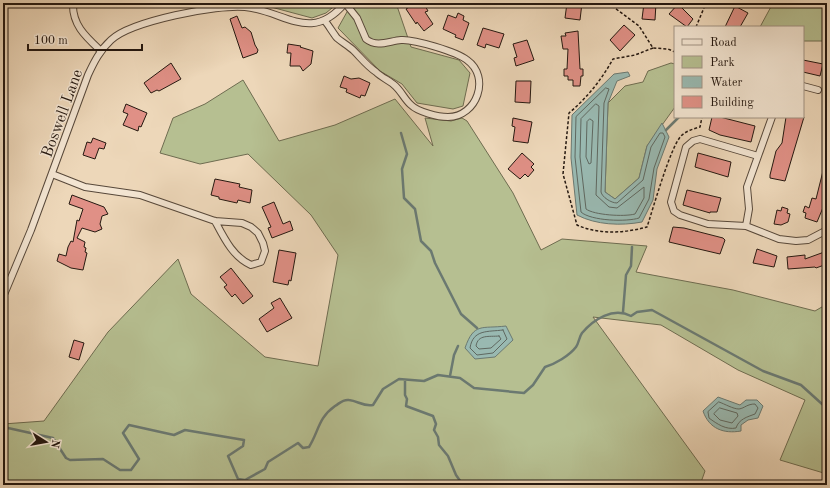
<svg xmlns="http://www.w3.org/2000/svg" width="830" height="488" font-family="'Old Standard TT',serif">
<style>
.green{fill:#b6bf91;stroke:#6e6c50}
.water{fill:#99b9b1;stroke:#6b7971}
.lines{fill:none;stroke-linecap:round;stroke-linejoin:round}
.shore{stroke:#5f6860;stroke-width:1}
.stream{stroke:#6b7971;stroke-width:2.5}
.building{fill:#e09086;stroke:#251810}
.street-casing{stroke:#57483a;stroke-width:8}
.path{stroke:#251810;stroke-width:1.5;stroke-dasharray:3 2;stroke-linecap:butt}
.street{stroke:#f3e5d2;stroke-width:6}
.labels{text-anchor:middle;stroke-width:3;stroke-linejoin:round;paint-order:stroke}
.street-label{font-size:16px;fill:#251810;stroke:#f3e5d2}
</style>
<rect width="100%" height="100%" fill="#edd7b9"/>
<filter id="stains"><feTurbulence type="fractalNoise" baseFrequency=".005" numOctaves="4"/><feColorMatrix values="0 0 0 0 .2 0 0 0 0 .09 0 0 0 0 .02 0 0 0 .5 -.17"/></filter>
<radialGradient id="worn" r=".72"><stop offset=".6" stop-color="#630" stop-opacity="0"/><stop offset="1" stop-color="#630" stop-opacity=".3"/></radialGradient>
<path class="green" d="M256 3H338L326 13 312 18Z
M352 3H396L411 47 459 60 470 73 463 106 453 109 417 103 402 84 380 71 338 28Z
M773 3H827V41H803V27H760Z
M671 63 675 64V107L647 146 639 178 615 199 605 192 608 103 625 86 643 82 648 71Z
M243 80 279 141 335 125 395 99 433 146 425 118 451 121 462 118 467 121 513 193 541 250 562 239 647 246 636 272 733 290 815 311 827 304V474L780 460 805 400 738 370 661 325 593 317 705 471 700 485H3V424L44 421 108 332 178 259 191 294 265 357 318 366 338 255 311 215 248 154 200 164 160 153 173 118 205 104Z"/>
<path class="water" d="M628 72 630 76 617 81 608 103 605 192 615 199 639 178 647 146 662 123 669 137 657 169 653 200 642 222C621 226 596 225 577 215L571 158 572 115 614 74Z
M506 326 513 340 495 357 475 359 465 348C474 322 482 329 506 326Z
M718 397 740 405 746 400H757L763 406 758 418 748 420 741 425V431C724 434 709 429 703 411Z"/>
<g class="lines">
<path class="shore" d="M606 88 609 89 604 103 601 192C602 197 611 203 617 203L643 180 651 147 660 133H663L665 137 654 168 649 199 639 218C627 222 591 221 581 212L575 157 576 117Z
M596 104 599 106 596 195 609 207 617 208 644 187V198L635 214C624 217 594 215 586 209L580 157 581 119Z
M590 119 593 121 591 163 589 164 586 157 587 122Z
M503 330 507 339 493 353 477 355 470 348C473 329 488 332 503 330Z
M499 336 501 339 491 348 479 349 476 346C478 334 489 337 499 336Z
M719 402C725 404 733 409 739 409 745 408 747 404 755 404L758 408 755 414C747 417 739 419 736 428 726 430 717 424 709 418L708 412Z
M720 408 737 413 738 416 732 423 720 420 714 414Z"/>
<path class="stream" d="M666 130 679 117
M401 133 407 154 402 169 404 198 415 209 421 241 431 251 435 263 461 314 477 328
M623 312 626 275 631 266 632 247
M450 376 454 355 458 346
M405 380V395L407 399 406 406 433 416 436 424 434 430 438 437 439 445 448 456 456 475 463 485
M3 430 8 428 53 438 66 458 70 460 103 459 120 470H131L139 459 123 433 129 425 174 435 185 430 244 440 243 446 228 456 238 479 245 480 265 469 268 462 298 443 303 448 309 447C319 431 318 418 335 406 340 403 343 399 349 400 358 401 364 407 373 405L383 389 399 379 424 381 438 375 460 378 474 388 524 393 533 385 545 367C555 364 569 356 576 347 579 343 579 337 582 333 594 319 613 307 631 316L637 312 652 310 763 371 801 385 822 404 827 406"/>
</g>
<path class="building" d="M416 3H419L421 5 424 4 428 11 425 12 433 24 424 31 417 22 416 24 406 9Z
M567 3H582L580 20 565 18Z
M644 3H656L655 20 642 19Z
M678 4 693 19 687 27 669 14Z
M735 6 748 13 740 27H725Z
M458 13 464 16 463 20 469 23 463 40 455 37 456 35 443 29 448 15 456 18Z
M237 16 242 28 245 27 251 32 255 45 258 50 257 53 243 58 230 19Z
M624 25 635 35 620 51 610 40Z
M483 28 504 34 499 48 486 44 485 48 477 45Z
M578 31 580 69H583V76H581L580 86H573V80H568V76H564V69H567L568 49H563L561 36H566L565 33Z
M527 40 534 60 516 66 514 58 517 57 513 44Z
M288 44 301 46 300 47 313 51 311 64 303 71 300 66H290L291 53H287Z
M803 60 823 64 820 76 803 72Z
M171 63 181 79 159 91 157 90 151 93 144 83Z
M344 76 351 79 359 78 370 83 365 96 361 95 360 98 346 92 347 89 340 87Z
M516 81H531L530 103 515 102Z
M126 104 147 113 141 127 139 126 138 131 123 125 128 114 123 112Z
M712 117H720L755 126 751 142 720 135 709 130Z
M786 117H804L785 181 770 178V175L776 151 782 143Z
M513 118 532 122 528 143 513 141 515 127 512 126Z
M93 138 106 143 104 149 99 148 95 159 83 155 87 142 91 143Z
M522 153 534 164 531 167 534 170 528 177 525 174 520 179 508 169Z
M698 153 731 162 728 177 695 167Z
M825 163 827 164V198L817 222 805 218 806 213 803 212 805 206 809 208 812 198 816 199Z
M215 179 240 184 239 187 252 190 250 203 238 200 237 203 219 199V197L211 195Z
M687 190 721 198 717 212H710V213L683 205Z
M72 195 104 207 108 214 102 216 100 224 102 229 95 232 82 228 77 238 85 242 84 247 86 248 85 252 87 253 83 270 71 268 57 261 59 254 66 256 68 247 71 241 73 242 77 220 79 221 83 209 69 204Z
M274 202 283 224 290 221 293 230 272 238 268 228 271 227 262 207Z
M782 207 788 209 787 213 790 214 788 222 781 225 774 224 777 210 781 211Z
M673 227 684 228 723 238 725 240 720 254 669 242Z
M757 249 777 256 774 267 753 263Z
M279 250 296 253 291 281 289 280 288 285 273 282Z
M827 251V264L816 268 815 267 788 269 787 257 805 255V259Z
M231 268 253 296 243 304 235 294 232 297 224 287 227 285 220 277Z
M280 298 292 318 267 332 259 319 274 308 271 303Z
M74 340 84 343 79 360 69 357Z"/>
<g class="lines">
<defs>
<path id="street" d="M73 3C72 25 86 37 101 51
M325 21C329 26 333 33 337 38 343 43 349 46 354 51 361 58 367 66 376 72 381 77 388 80 393 84 401 90 404 99 411 105 418 112 438 117 448 117 477 117 491 77 467 60 457 52 414 39 401 40 389 41 377 48 366 39L357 18 345 3
M803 86 818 90
M758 156 700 139 693 141 686 147 671 202 674 211 680 215 708 224 746 226 779 239 796 241 808 240 827 230
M52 174 85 187 140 195 215 221 242 223 251 227 258 233 263 243 265 251 261 262 251 265C233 257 224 238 215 221
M746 226 749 209 747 187 772 117
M3 297 31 230 88 75C94 62 100 50 111 40 131 21 218 4 245 7 285 11 311 44 345 3"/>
</defs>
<use href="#street" class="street-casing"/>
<path class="path" d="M608 3 639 26 653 48 668 49 675 52
M696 27 706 3
M653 48 635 55 613 59C602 79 587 98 569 113L563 174 577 225C599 235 625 233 647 227 653 209 670 148 681 136 686 131 693 129 700 127L702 117"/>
<use href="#street" class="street"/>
</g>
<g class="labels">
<g class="street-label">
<text transform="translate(61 113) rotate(-70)" y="6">Boswell Lane</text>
</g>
</g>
<rect width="830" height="488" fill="none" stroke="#edd7b9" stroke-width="16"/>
<rect x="4" y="4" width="822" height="480" fill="none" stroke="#251810" stroke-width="2"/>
<rect x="8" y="8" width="814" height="472" fill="none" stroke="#251810"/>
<rect x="674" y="26" width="130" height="92" fill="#f3e5d2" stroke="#a19384"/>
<rect x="682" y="39" width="20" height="6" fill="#f3e5d2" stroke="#a19384"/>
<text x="710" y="46" font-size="12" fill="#251810">Road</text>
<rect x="682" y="56" width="20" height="12" fill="#b6bf91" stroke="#a19384"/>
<text x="710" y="66" font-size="12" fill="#251810">Park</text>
<rect x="682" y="76" width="20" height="12" fill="#99b9b1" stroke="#a19384"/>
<text x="710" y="86" font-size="12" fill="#251810">Water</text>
<rect x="682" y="96" width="20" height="12" fill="#e09086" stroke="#a19384"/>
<text x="710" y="106" font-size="12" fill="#251810">Building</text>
<g transform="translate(46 442) rotate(101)" stroke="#f3e5d2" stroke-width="3" paint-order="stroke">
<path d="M0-3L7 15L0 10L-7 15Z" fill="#251810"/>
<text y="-6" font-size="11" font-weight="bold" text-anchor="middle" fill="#251810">N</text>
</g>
<path d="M28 44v6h114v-6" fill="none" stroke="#251810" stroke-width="2"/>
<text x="34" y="44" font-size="12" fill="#251810" stroke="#f3e5d2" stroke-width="3" paint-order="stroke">100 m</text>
<rect width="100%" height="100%" filter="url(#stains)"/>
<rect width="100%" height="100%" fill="url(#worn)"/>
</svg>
